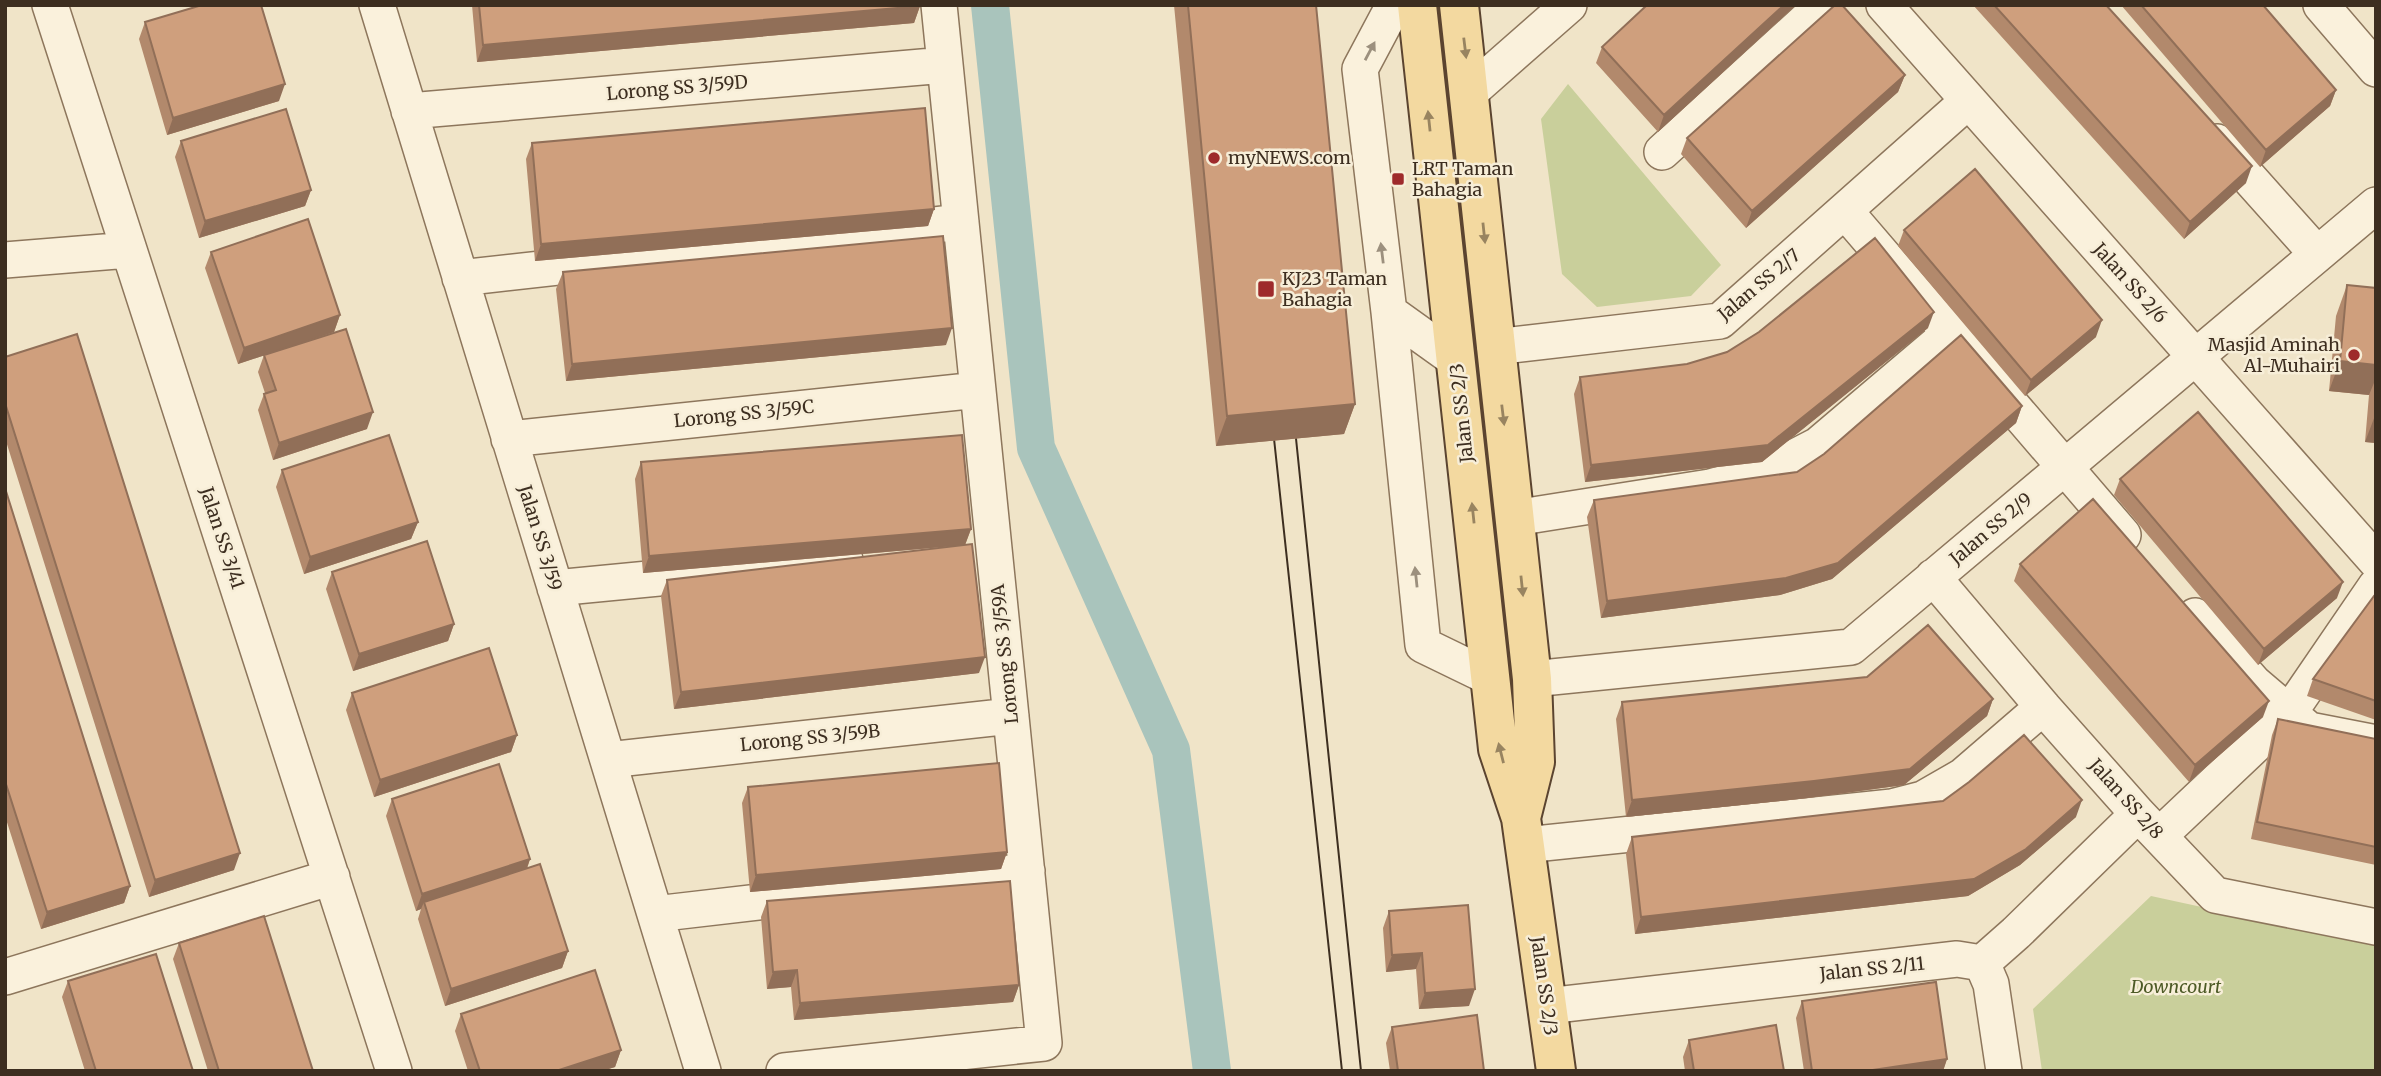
<svg xmlns="http://www.w3.org/2000/svg" width="2381" height="1076" font-family="Merriweather,serif">
<style>
.green{fill:#c9cf9b}
.lines{fill:none;stroke-linecap:round;stroke-linejoin:round}
.canal{stroke:#a9c4bc;stroke-width:38}
.minor-casing{stroke:#8d765c;stroke-width:38}
.major-casing{stroke:#5b4430;stroke-width:42}
.minor{stroke:#faf1dc;stroke-width:35}
.major{stroke:#f3d9a0;stroke-width:38}
.tram{stroke:#3d2e20;stroke-width:2}
.wall{fill:#b2896c}
.shaded-wall{fill:#916f58}
.building{fill:#cf9f7d;stroke:#916f58;stroke-width:2}
.oneway{fill:#988460}
.oneway2{fill:#9c907e}
.poi-dot{fill:#9e2a2b;stroke:#f7eed8;stroke-width:2.5}
.labels{text-anchor:middle;stroke-width:5;stroke-linejoin:round;paint-order:stroke}
.street-label{font-size:18px;fill:#3d2e20;stroke:#f7eed8}
.poi-label{font-size:18px;fill:#3d2e20;stroke:#f7eed8;text-anchor:start}
.park-label{font-size:18px;font-style:italic;fill:#4d5a26;stroke:#f7eed8}
</style>
<rect width="100%" height="100%" fill="#f0e4c8"/>
<path class="green" d="M1568 84 1721 265 1691 296 1597 307 1562 274 1541 119Z
M2151 896 2376 945V1071H2042L2033 1009Z"/>
<g class="lines">
<path class="canal" d="M990 5 1036 448 1171 750 1212 1071"/>
<defs>
<path id="minor" d="M50 5 394 1071
M377 5 703 1071
M1394 5 1360 69 1389 312 1423 645 1491 678
M1884 5 2376 561
M2321 5 2376 69
M1470 92 1569 5
M409 111 945 65
M2217 142 2317 254
M1662 152 1823 5
M1845 211 2123 535
M5 260 129 250
M460 278 961 222
M1389 312 1456 360
M1495 347 1720 321 1968 101
M509 439 978 390
M1514 518 1710 487 1770 470 1818 445 1949 334
M1933 577 2043 707 2138 814 2215 895 2376 927
M555 588 845 560
M2195 616 2254 683 2309 730 2376 743
M1532 679 1851 647 2376 205
M608 760 1011 716
M2159 836 2289 713 2376 586
M1524 845 1892 807 1923 799 1963 776 2043 707
M655 914 1027 871
M1982 963 1991 984 2004 1071
M5 977 332 877
M1547 1006 1957 959 1982 963 2016 933 2138 814
M784 1071 1044 1043 939 5"/>
<path id="major" d="M1417 5 1498 749 1521 818 1556 1071
M1459 5 1532 679 1535 762 1521 818"/>
</defs>
<use href="#minor" class="minor-casing"/>
<use href="#major" class="major-casing"/>
<use href="#minor" class="minor"/>
<use href="#major" class="major"/>
<path class="tram" d="M1294 419 1361 1071
M1272 420 1342 1071"/>
</g>
<path class="wall" d="M472 5H920V6L914 23 477 62Z
M1174 5H1316L1355 404 1344 434 1216 446Z
M1796 5 1658 132 1596 63 1602 47Z
M1973 5H2106L2246 183 2184 239Z
M2121 5H2263L2336 90 2330 106 2260 167Z
M145 22 279 101 167 135 139 39Z
M1905 75 1898 92 1746 228 1681 154 1687 138Z
M181 141 311 190 305 206 199 238 175 157Z
M532 143 934 209 928 226 535 261 526 159Z
M1904 230 2096 337 2025 396 1898 246Z
M211 252 340 315 334 332 238 364 205 268Z
M563 272 946 345 566 381 556 289Z
M2347 285 2376 288V443L2365 442 2369 395 2329 391 2336 316Z
M1928 328 1762 462 1585 482 1574 394 1580 377 1687 364Z
M264 355 367 429 273 460 258 410 264 394 265 393 258 372Z
M5 357 234 870 149 897 5 438Z
M2022 406 2016 423 1832 579 1780 595 1601 618 1587 517 1594 500 1797 472Z
M641 462 971 529 965 545 979 673 674 709 661 596 667 580 955 546 643 573 635 479Z
M282 470 418 522 411 539 304 574 276 487Z
M2120 479 2337 598 2258 665 2114 495Z
M5 488 130 886 124 903 41 929 5 816Z
M2020 564 2263 717 2189 782 2014 581Z
M332 572 454 624 448 641 353 671 326 589Z
M2376 597V720L2307 696 2313 679Z
M352 693 517 735 511 752 374 797 346 710Z
M1993 699 1987 716 1904 785 1808 798 1626 817 1616 719 1622 702Z
M2278 719 2376 739V865L2251 839 2272 735Z
M748 787 1007 852 1001 869 750 892 742 803Z
M392 799 530 859 527 869 568 951 562 968 445 1006 418 919 421 909 416 911 386 816Z
M2076 817 2020 865 1968 896 1635 934 1626 854 1632 837Z
M767 901 1019 985 1013 1002 794 1020 791 987 767 989 761 917Z
M1389 911 1469 1006 1419 1009 1416 969 1386 972 1383 928Z
M179 943 313 1071H208L173 959Z
M68 981 193 1071H85L62 997Z
M1802 1001 1947 1059 1943 1071H1804L1796 1018Z
M461 1014 621 1050 615 1067 602 1071H468L455 1031Z
M1392 1027 1484 1071H1390L1386 1043Z
M1689 1040 1784 1071H1685L1683 1057Z"/>
<path class="shaded-wall" d="M1784 5H1796L1658 132 1664 115Z
M920 6 914 23 477 62 483 45Z
M1905 75 1898 92 1746 228 1752 211Z
M285 84 279 101 167 135 173 118Z
M2336 90 2330 106 2260 167 2266 150Z
M2252 166 2246 183 2184 239 2190 222Z
M311 190 305 206 199 238 205 221Z
M934 209 928 226 535 261 541 244Z
M1934 312 1928 328 1762 462 1585 482 1591 465Z
M340 315 334 332 238 364 244 348Z
M2102 320 2096 337 2025 396 2031 380Z
M952 328 946 345 566 381 572 364Z
M2340 361 2376 365V378L2369 395 2329 391Z
M1355 404 1344 434 1216 446 1227 416Z
M2022 406 2016 423 1832 579 1780 595 1601 618 1607 601Z
M373 412 367 429 273 460 279 443Z
M2376 413V443L2365 442Z
M418 522 411 539 304 574 310 557Z
M971 529 965 545 643 573 649 556Z
M2343 582 2337 598 2258 665 2264 649Z
M454 624 448 641 353 671 359 654Z
M985 657 979 673 674 709 681 692Z
M1993 699 1987 716 1904 785 1808 798 1626 817 1632 800Z
M2269 701 2263 717 2189 782 2195 765Z
M517 735 511 752 374 797 380 780Z
M2082 800 2076 817 2020 865 1968 896 1635 934 1641 917Z
M1007 852 1001 869 750 892 756 875Z
M240 853 234 870 149 897 155 880Z
M530 859 524 876 424 902 421 909 416 911 422 894Z
M130 886 124 903 41 929 47 912Z
M568 951 562 968 445 1006 451 989Z
M1422 953 1416 969 1386 972 1392 955Z
M797 970 791 987 767 989 773 972Z
M1019 985 1013 1002 794 1020 800 1003Z
M1475 989 1469 1006 1419 1009 1425 993Z
M621 1050 615 1067 602 1071H556Z
M1947 1059 1943 1071H1866Z"/>
<path class="building" d="M202 5H261L285 84 173 118 145 22Z
M479 5H920V6L483 45Z
M1188 5H1316L1355 404 1227 416Z
M1647 5H1784L1664 115 1602 47Z
M1835 5H1842L1905 75 1752 211 1687 138Z
M1994 5H2106L2252 166 2190 222Z
M2141 5H2263L2336 90 2266 150Z
M925 108 934 209 541 244 532 143Z
M286 109 311 190 205 221 181 141Z
M1975 169 2102 320 2031 380 1904 230Z
M308 219 340 315 244 348 211 252Z
M943 236 952 328 572 364 563 272Z
M1875 238 1934 312 1768 445 1591 465 1580 377 1687 364 1727 352 1759 332Z
M2347 285 2376 288V365L2340 361Z
M346 329 373 412 279 443 264 394 276 390 264 355Z
M77 334 240 853 155 880 5 403V357Z
M1961 335 2022 406 1838 563 1786 578 1607 601 1594 500 1797 472 1824 454Z
M2198 412 2343 582 2264 649 2120 479Z
M389 435 418 522 310 557 282 470Z
M962 435 971 529 649 556 641 462Z
M5 488 130 886 47 912 5 781Z
M2093 499 2269 701 2195 765 2020 564Z
M427 541 454 624 359 654 332 572Z
M972 544 985 657 681 692 667 580Z
M2374 596 2376 597V701L2313 679Z
M1928 625 1993 699 1910 769 1814 781 1632 800 1622 702 1867 677Z
M489 648 517 735 380 780 352 693Z
M2278 719 2376 739V847L2257 822Z
M2024 735 2082 800 2026 849 1974 879 1641 917 1632 837 1943 801 1969 782Z
M999 763 1007 852 756 875 748 787Z
M499 764 530 859 422 894 392 799Z
M540 864 568 951 451 989 424 902Z
M1010 881 1019 985 800 1003 797 970 773 972 767 901Z
M1468 905 1475 989 1425 993 1422 953 1392 955 1389 911Z
M264 916 313 1071H219L179 943Z
M156 954 193 1071H96L68 981Z
M595 970 621 1050 556 1071H480L461 1014Z
M1936 982 1947 1059 1866 1071H1812L1802 1001Z
M1477 1015 1484 1071H1398L1392 1027Z
M1776 1025 1784 1071H1694L1689 1040Z"/>
<defs><path id="oneway-solid" d="M-6-.8H1V-3.2L6.5 0L1 3.2V.8H-6Z" transform="scale(1.75)"/></defs>
<g class="oneway">
<use href="#oneway-solid" transform="translate(1465 48) rotate(83)"/>
<use href="#oneway-solid" transform="translate(1429 121) rotate(-96)"/>
<use href="#oneway-solid" transform="translate(1484 233) rotate(84)"/>
<use href="#oneway-solid" transform="translate(1503 415) rotate(83)"/>
<use href="#oneway-solid" transform="translate(1473 513) rotate(-96)"/>
<use href="#oneway-solid" transform="translate(1522 586) rotate(84)"/>
<use href="#oneway-solid" transform="translate(1501 753) rotate(-104)"/>
</g>
<g class="oneway2">
<use href="#oneway-solid" transform="translate(1370 51) rotate(-62)"/>
<use href="#oneway-solid" transform="translate(1382 253) rotate(-97)"/>
<use href="#oneway-solid" transform="translate(1416 577) rotate(-96)"/>
</g>
<g class="poi-dot">
<circle cx="1214" cy="158" r="7"/>
<rect x="1391" y="172" width="14" height="14" rx="3.5"/>
<rect x="1257" y="280" width="18" height="18" rx="3.5"/>
<circle cx="2354" cy="355" r="7"/>
</g>
<g class="labels">
<g class="street-label">
<text transform="translate(677 88) rotate(-5)" y="6">Lorong SS 3/59D</text>
<text transform="translate(2130 283) rotate(48)" y="6">Jalan SS 2/6</text>
<text transform="translate(1759 285) rotate(-40)" y="6">Jalan SS 2/7</text>
<text transform="translate(1462 413) rotate(-96)" y="6">Jalan SS 2/3</text>
<text transform="translate(744 414) rotate(-6)" y="6">Lorong SS 3/59C</text>
<text transform="translate(1991 529) rotate(-40)" y="6">Jalan SS 2/9</text>
<text transform="translate(222 538) rotate(72)" y="6">Jalan SS 3/41</text>
<text transform="translate(540 538) rotate(73)" y="6">Jalan SS 3/59</text>
<text transform="translate(1005 654) rotate(-96)" y="6">Lorong SS 3/59A</text>
<text transform="translate(810 738) rotate(-6)" y="6">Lorong SS 3/59B</text>
<text transform="translate(2126 799) rotate(48)" y="6">Jalan SS 2/8</text>
<text transform="translate(1872 969) rotate(-6)" y="6">Jalan SS 2/11</text>
<text transform="translate(1544 986) rotate(82)" y="6">Jalan SS 2/3</text>
</g>
<g class="poi-label">
<text x="1228" y="164">myNEWS.com</text>
<text x="1412" y="175">LRT Taman<tspan x="1412" dy="21">Bahagia</tspan></text>
<text x="1282" y="285">KJ23 Taman<tspan x="1282" dy="21">Bahagia</tspan></text>
<text x="2340" y="351" text-anchor="end">Masjid Aminah<tspan x="2340" dy="21">Al-Muhairi</tspan></text>
</g>
<g class="park-label">
<text x="2176" y="993">Downcourt</text>
</g>
</g>
<rect width="2381" height="1076" fill="none" stroke="#3d2e20" stroke-width="14"/>
</svg>
